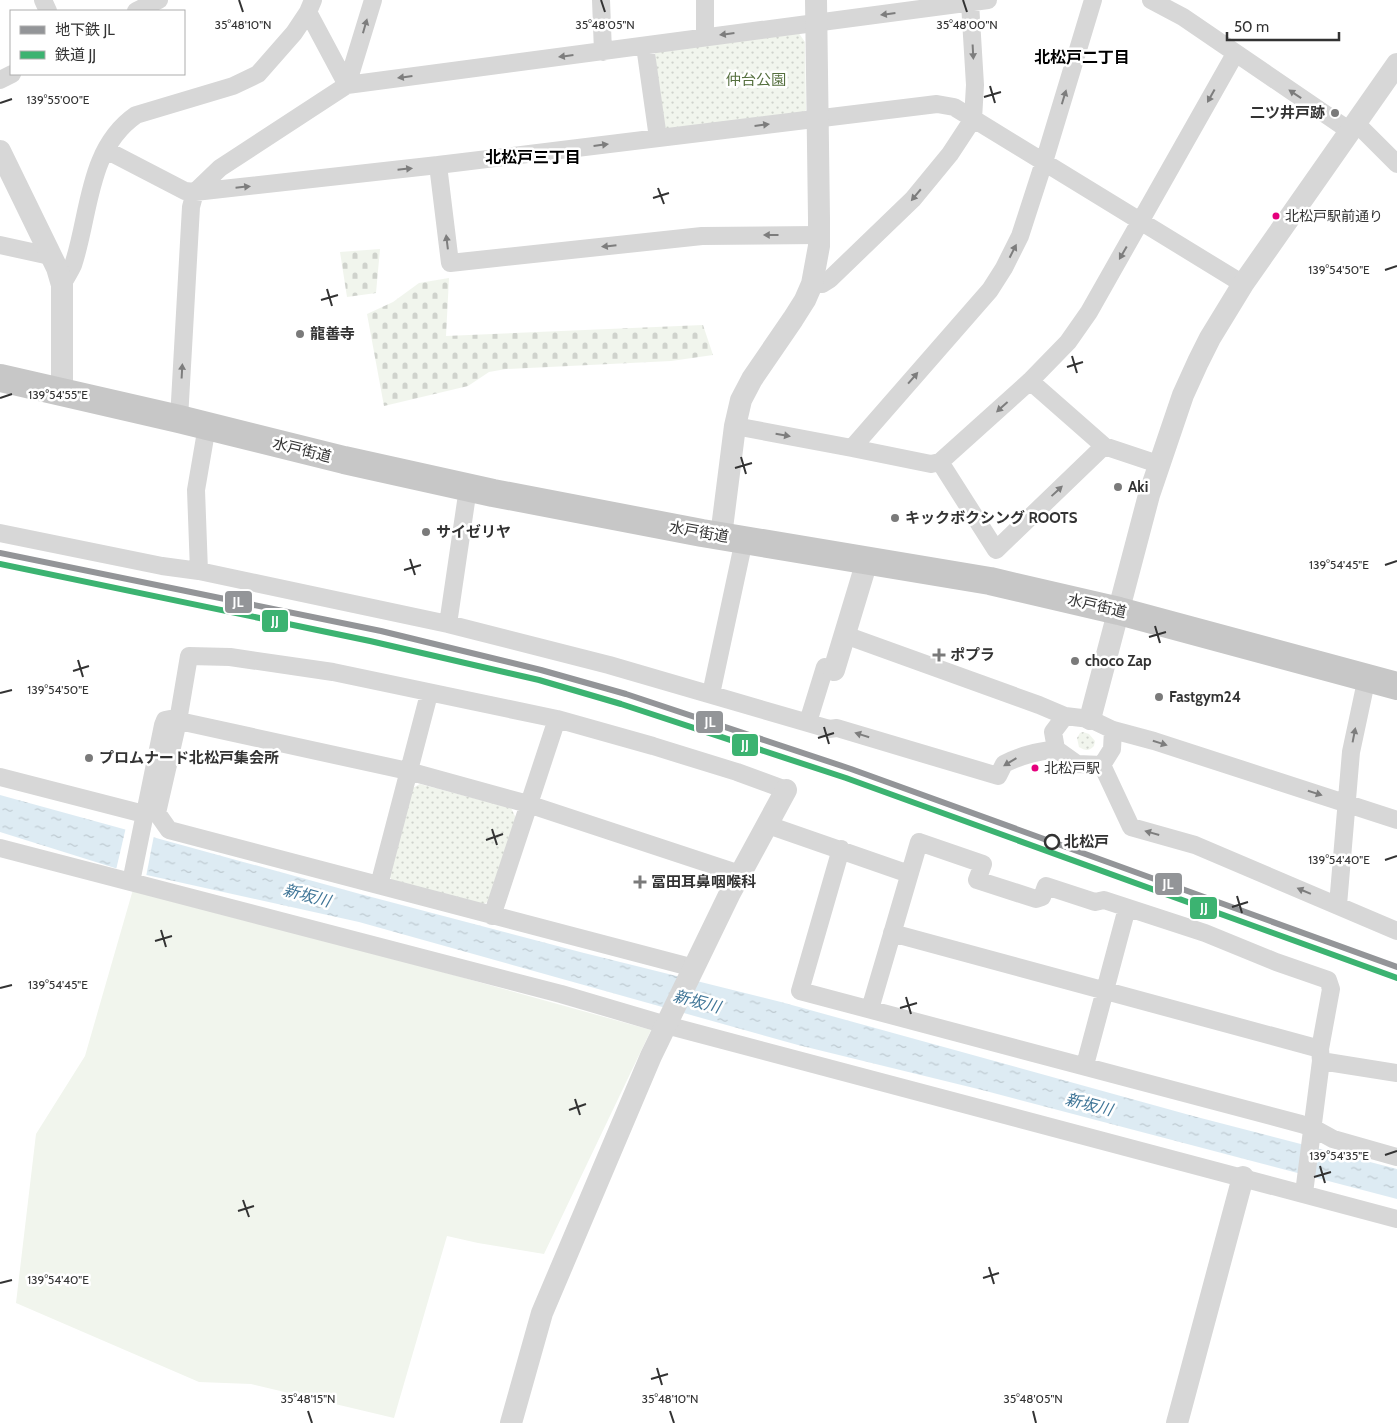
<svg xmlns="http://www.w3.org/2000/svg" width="1397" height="1423" font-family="Cabin,'Noto Sans JP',sans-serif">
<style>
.grass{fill:url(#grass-dots)}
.cemetery{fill:url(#cemetery-stones)}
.garden{fill:#f1f5ed}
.water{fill:url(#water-ripples)}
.pier{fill:#fff}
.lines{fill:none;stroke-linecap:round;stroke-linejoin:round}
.minor{stroke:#d7d7d7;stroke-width:18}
.tertiary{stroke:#d7d7d7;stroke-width:22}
.trunk{stroke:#c7c7c7;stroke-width:28}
.rail-1-casing{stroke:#fff;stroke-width:10}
.rail-1{stroke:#3cb371;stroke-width:6}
.metro-1-casing{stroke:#fff;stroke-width:10}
.metro-1{stroke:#939598;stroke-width:6}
.oneway{fill:#7d7d7d}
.ticks{fill:none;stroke:#333;stroke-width:2}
.poi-dot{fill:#7a7a7a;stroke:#fff;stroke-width:2}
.bus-dot{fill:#e5007d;stroke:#fff;stroke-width:2}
.stop-dot{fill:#fff;stroke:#333;stroke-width:2.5}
.labels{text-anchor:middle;stroke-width:5;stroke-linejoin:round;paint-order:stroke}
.bus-label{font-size:14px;fill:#333;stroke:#fff;text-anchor:start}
.park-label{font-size:15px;fill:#56703f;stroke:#fff}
.poi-label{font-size:15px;font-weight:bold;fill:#333;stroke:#fff;text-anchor:start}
.street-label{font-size:15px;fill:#333;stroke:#fff}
.stop-label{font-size:15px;font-weight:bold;fill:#333;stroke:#fff;text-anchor:start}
.neighbourhood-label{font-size:16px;font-weight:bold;fill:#000;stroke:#fff}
.water-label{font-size:16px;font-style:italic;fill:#3f7597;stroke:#fff}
.ticks-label{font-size:12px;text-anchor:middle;fill:#333;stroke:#fff;stroke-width:5;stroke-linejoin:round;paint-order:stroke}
.line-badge{stroke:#fff;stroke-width:2}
.badge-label{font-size:14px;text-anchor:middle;font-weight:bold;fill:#fff}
</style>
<defs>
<pattern id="grass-dots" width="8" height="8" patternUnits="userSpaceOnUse" patternTransform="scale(1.25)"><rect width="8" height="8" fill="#f1f5ed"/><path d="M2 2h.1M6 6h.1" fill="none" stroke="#cfd2cc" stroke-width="1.8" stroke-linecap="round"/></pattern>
<pattern id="cemetery-stones" width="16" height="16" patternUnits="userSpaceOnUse" patternTransform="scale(1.25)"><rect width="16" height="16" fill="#f1f5ed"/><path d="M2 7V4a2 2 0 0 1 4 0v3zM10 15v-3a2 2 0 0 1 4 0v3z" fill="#cfd2cc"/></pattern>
<pattern id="water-ripples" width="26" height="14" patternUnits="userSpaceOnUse" patternTransform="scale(1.25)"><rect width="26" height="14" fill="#ddebf3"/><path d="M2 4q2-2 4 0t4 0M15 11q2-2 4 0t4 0" fill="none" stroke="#becad1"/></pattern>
</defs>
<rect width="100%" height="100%" fill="#fff"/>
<path class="grass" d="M798 32 805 42 806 110 802 115 667 133 661 128 655 52Z
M1083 732 1089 734 1095 741 1094 746C1089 751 1086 751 1079 747L1077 738 1080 733Z
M420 784 511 808 517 820 489 901 477 908 395 885 388 874 411 789Z"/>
<path class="cemetery" d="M380 249 376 293 347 297 340 252Z
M449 278 446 336 703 325 713 355 671 361 506 369 489 372 468 386 384 406 367 314 393 302 419 283Z"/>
<path class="garden" d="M134 886 651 1030 544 1254 478 1243 447 1236 394 1418 251 1384 199 1382 16 1303 36 1134 85 1056Z"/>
<path class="water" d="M0 795 360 894 584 953 781 1002 1193 1116 1397 1169V1199L982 1090 798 1045 359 922 115 868 0 832Z"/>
<path class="pier" d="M126 827 154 835 146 877 116 870Z"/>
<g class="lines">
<path class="minor" d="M43 0 48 11
M601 0 603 52
M705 0V37
M1151 0 1183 17 1350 131
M136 11 159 0
M308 12 347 85
M645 46 658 138
M0 80 12 74
M347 85 373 0
M1356 123 1397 164
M106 150 185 191 195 192 438 165 937 104 954 107 1243 284
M438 165 450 263 702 236 819 235
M0 245 50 256
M812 284H822L830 279 913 199 950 154 973 119 975 85 970 3
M62 285C65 279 70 272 73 265 90 215 87 149 136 115L233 86 258 74 294 33 308 12 313 0
M179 419 191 207 195 192 220 168 347 85 988 0
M207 426 196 490 199 571 448 624 609 665 829 729 837 728 998 776 1004 764C1021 755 1037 752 1056 749
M735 426 852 448 990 290 1004 268 1020 236 1044 162 1093 0
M1104 446 1158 464
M852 448 931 464 940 462 1030 381 1068 342 1089 312 1235 54
M940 462 996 550 1104 446 1030 381
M0 533 162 566 199 571
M448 624 468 488
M845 635 1039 705 1065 716
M711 694 744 540
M808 722 825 667 834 670
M1113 730 1112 749 1102 765 1077 764 1056 749 1053 732 1065 716 1090 719 1113 730 1154 741 1397 820
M1102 765 1131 827 1195 845 1397 931
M0 777 144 814
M768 825 909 874
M0 848 561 994 666 1025 1397 1219
M841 849 800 991 1301 1124 1313 1128 1333 1139 1397 1157
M131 882 163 725 165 720 170 719 408 771 528 804 740 874
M379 885 429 694
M1338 905 1351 752 1367 677
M492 916 557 719
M892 933 1320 1049
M694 968 169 830 157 813 178 721 189 656 230 657 333 672 557 719 653 746 737 772 786 790
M870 1009 919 842 983 864 977 880 1036 899 1042 897 1046 886 1095 902 1104 900 1205 933 1276 962 1328 980 1331 989 1320 1049 1321 1061 1304 1193
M1321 1061 1397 1073
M1085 1065 1127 908"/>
<path class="tertiary" d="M0 151 57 268 62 285V393
M721 536 735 426 741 400 752 379 793 319 805 300 812 284 819 246V219L816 0
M834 670 867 561
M1090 719 1149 495 1183 395 1198 362 1210 338 1243 284 1397 64
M511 1423 542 1313 651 1056 730 893 786 790
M1177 1423 1243 1177"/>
<path class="trunk" d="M0 378 179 419 344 460 493 493 702 533 990 581 1119 611 1397 686"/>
<defs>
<path id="rail-1" d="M0 564 370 641 539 680 621 704 846 778 1397 978"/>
</defs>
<use href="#rail-1" class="rail-1-casing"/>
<use href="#rail-1" class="rail-1"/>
<defs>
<path id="metro-1" d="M0 553 381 631 541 670 626 694 851 769 1397 967"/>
</defs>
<use href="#metro-1" class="metro-1-casing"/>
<use href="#metro-1" class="metro-1"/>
</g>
<defs><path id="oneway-solid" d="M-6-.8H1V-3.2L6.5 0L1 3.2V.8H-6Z" transform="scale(1.25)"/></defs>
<g class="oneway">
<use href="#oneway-solid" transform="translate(888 14) rotate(173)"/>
<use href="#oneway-solid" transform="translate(365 26) rotate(-74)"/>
<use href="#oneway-solid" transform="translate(727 34) rotate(173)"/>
<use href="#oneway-solid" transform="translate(973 52) rotate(87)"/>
<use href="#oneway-solid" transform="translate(566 56) rotate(173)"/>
<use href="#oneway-solid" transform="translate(405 77) rotate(173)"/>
<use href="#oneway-solid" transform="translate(1295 94) rotate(-146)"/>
<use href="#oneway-solid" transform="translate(1211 96) rotate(119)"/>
<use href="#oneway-solid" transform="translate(1064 97) rotate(-73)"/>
<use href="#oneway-solid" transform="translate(762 125) rotate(-7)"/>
<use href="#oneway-solid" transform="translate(601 145) rotate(-7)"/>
<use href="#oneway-solid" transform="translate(405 169) rotate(-6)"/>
<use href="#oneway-solid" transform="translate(243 187) rotate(-6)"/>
<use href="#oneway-solid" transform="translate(916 195) rotate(130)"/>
<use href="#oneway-solid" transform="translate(771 235) rotate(180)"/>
<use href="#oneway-solid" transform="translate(447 242) rotate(-97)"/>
<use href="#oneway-solid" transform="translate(609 246) rotate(174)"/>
<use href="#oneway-solid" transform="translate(1013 251) rotate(-63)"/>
<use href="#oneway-solid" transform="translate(1123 253) rotate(120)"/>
<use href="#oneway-solid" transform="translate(182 371) rotate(-87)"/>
<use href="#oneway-solid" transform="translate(913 378) rotate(-49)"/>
<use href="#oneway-solid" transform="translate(1002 407) rotate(138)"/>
<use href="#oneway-solid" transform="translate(783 435) rotate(10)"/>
<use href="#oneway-solid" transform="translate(1057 491) rotate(-43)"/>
<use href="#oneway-solid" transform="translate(862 735) rotate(-163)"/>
<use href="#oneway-solid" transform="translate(1354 735) rotate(-79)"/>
<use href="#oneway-solid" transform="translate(1160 743) rotate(17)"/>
<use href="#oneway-solid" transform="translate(1010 762) rotate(149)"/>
<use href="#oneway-solid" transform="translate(1315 793) rotate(18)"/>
<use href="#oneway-solid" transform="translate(1152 833) rotate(-164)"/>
<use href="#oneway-solid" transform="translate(1304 891) rotate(-157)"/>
</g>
<path class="ticks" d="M239 0 243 12M601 0 605 12M963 0 967 12M990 86 995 103M984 97 1001 92M0 103 12 99M658 188 664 204M653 198 669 193M1385 270 1397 266M327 289 332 306M321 300 338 295M1072 356 1077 373M1067 367 1083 362M0 398 12 394M741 457 746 474M735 468 752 463M410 559 415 575M1385 565 1397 561M404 570 421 565M1155 626 1160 643M1149 637 1166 632M78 660 83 677M73 671 89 666M0 693 12 690M824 727 829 744M818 738 834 733M492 829 497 845M486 840 503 834M1385 860 1397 856M1237 896 1242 913M1232 907 1248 902M161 930 166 947M155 941 172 936M0 988 12 985M906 997 911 1014M900 1008 917 1003M575 1099 580 1115M569 1110 586 1104M1385 1155 1397 1151M1320 1166 1325 1183M1314 1177 1331 1172M243 1200 249 1217M238 1211 254 1206M989 1267 994 1284M983 1278 999 1273M0 1283 12 1280M657 1368 662 1385M651 1379 668 1374M308 1411 312 1423M670 1411 674 1423M1033 1411 1036 1423"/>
<g class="poi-dot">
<circle cx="1335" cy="113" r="5"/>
<circle cx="300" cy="334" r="5"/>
<circle cx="1118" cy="487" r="5"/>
<circle cx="895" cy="518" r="5"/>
<circle cx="426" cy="532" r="5"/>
<path d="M936.5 647.5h5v5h5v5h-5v5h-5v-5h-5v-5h5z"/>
<circle cx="1075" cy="661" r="5"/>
<circle cx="1159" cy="697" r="5"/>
<circle cx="89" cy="758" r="5"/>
<path d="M637.5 874.5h5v5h5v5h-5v5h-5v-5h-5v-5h5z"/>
</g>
<g class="bus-dot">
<circle cx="1276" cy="216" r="4.5"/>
<circle cx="1035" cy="768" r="4.5"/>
</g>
<circle class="stop-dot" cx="1052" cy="842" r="7"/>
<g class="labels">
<g class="bus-label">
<text x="1285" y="221">北松戸駅前通り</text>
<text x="1044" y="773">北松戸駅</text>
</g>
<g class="park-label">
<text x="756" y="85">仲台公園</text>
</g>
<g class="poi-label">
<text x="1325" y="118" text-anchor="end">二ツ井戸跡</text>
<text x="310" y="339">龍善寺</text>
<text x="1128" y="492">Aki</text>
<text x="905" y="523">キックボクシング ROOTS</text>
<text x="436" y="537">サイゼリヤ</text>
<text x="950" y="660">ポプラ</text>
<text x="1085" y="666">choco Zap</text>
<text x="1169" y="702">Fastgym24</text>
<text x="99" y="763">プロムナード北松戸集会所</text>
<text x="651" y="887">冨田耳鼻咽喉科</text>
</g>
<g class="street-label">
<text transform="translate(302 450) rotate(14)" y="5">水戸街道</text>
<text transform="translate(699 532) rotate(10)" y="5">水戸街道</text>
<text transform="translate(1097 606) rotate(13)" y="5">水戸街道</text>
</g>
<g class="stop-label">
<text x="1064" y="847">北松戸</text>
</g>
<g class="neighbourhood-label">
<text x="1082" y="63">北松戸二丁目</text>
<text x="533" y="163">北松戸三丁目</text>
</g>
<g class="water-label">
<text transform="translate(307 895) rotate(15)" y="6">新坂川</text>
<text transform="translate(697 1001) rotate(15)" y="6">新坂川</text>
<text transform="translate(1089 1104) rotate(14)" y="6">新坂川</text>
</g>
</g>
<g class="ticks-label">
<text x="243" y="29">35°48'10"N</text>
<text x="605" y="29">35°48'05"N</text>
<text x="967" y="29">35°48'00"N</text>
<text x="58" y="104">139°55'00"E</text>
<text x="1339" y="274">139°54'50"E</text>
<text x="58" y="399">139°54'55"E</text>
<text x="1339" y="569">139°54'45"E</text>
<text x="58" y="694">139°54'50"E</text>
<text x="1339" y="864">139°54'40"E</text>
<text x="58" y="989">139°54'45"E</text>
<text x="1339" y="1160">139°54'35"E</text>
<text x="58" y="1284">139°54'40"E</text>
<text x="308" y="1403">35°48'15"N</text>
<text x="670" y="1403">35°48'10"N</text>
<text x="1033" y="1403">35°48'05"N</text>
</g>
<g class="line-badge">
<rect x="224" y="590" width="29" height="24" rx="5" fill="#939598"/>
<rect x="261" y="609" width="28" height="24" rx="5" fill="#3cb371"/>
<rect x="695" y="710" width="29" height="24" rx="5" fill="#939598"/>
<rect x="731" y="733" width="28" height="24" rx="5" fill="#3cb371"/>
<rect x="1154" y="872" width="29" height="24" rx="5" fill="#939598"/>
<rect x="1189" y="896" width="29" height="24" rx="5" fill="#3cb371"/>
</g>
<g class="badge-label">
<text x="238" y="607">JL</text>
<text x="275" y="626">JJ</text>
<text x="710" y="727">JL</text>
<text x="745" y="750">JJ</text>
<text x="1168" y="889">JL</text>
<text x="1204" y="913">JJ</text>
</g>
<rect x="10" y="10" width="175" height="65" fill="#ffffff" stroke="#adadad"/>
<rect x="20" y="26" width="25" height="8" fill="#939598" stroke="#adadad"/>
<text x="55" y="35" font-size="15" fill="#333333">地下鉄 JL</text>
<rect x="20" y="51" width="25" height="8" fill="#3cb371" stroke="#adadad"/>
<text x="55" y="60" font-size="15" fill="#333333">鉄道 JJ</text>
<path d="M1227 32v8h112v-8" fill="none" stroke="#333333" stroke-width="2.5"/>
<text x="1234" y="32" font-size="15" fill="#333333" stroke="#ffffff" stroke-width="4" paint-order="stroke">50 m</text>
</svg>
